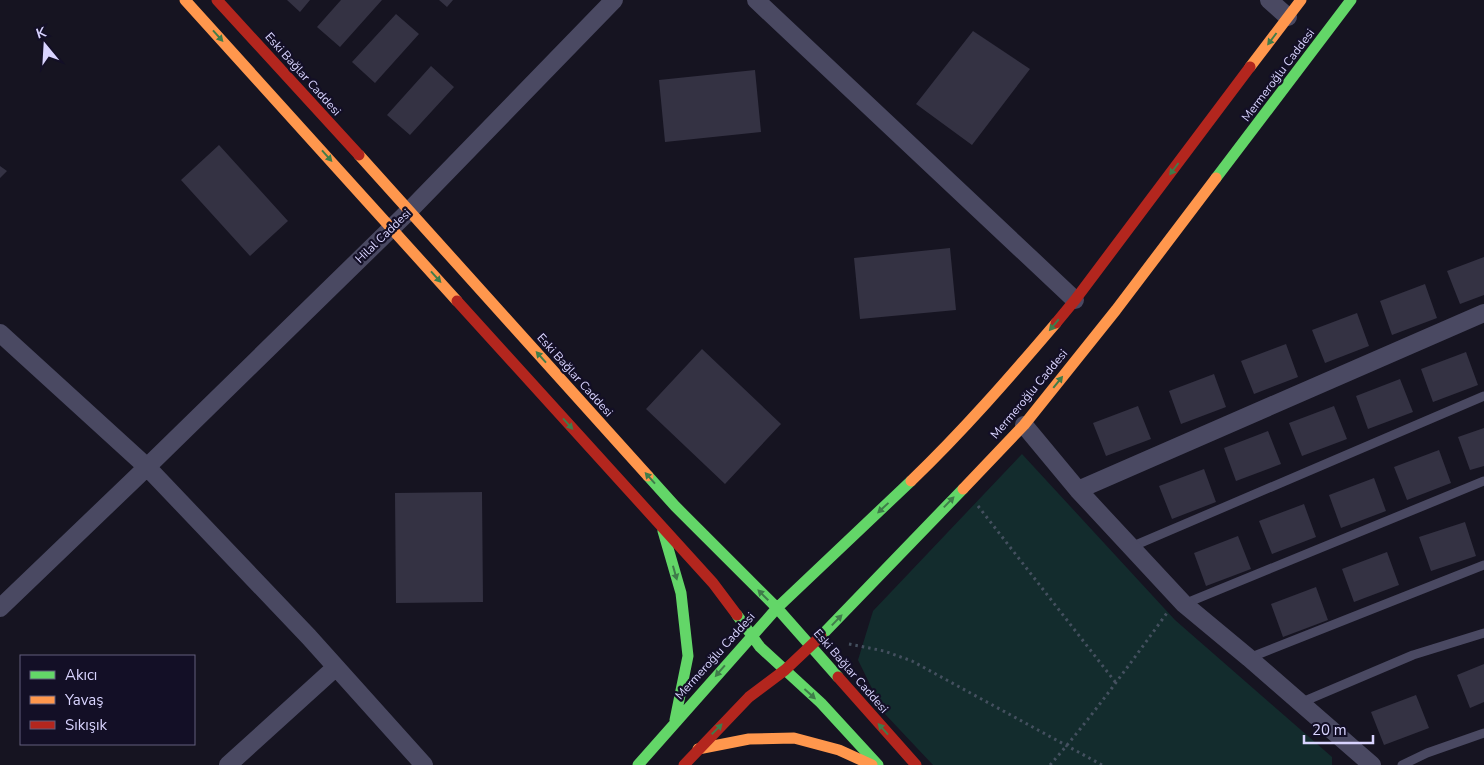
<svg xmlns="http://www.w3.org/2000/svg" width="1484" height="765" font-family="'Nunito Sans',sans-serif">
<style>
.green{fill:#132c2d}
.building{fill:#343243}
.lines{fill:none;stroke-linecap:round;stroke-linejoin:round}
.path{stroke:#44505f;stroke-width:3;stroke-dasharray:2.5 4;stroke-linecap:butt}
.lane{stroke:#4a4962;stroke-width:9}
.street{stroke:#4a4962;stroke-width:18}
.fast{stroke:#63d668;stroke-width:11}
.slow{stroke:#ff974d;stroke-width:11}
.jam{stroke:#b3261e;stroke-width:11}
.oneway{fill:#3f7c4a}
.labels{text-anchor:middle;stroke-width:4.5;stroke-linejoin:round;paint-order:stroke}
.street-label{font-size:12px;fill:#d9d4ff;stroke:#130f26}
</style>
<rect width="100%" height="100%" fill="#161421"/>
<path class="green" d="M1022 454 1175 620 1332 757V765H933L884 713 858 660 873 611Z"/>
<path class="building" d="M287 0H310L300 12Z
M341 0H382L340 47 317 27Z
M439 0H453L447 7Z
M396 14 419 34 375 83 352 62Z
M973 31 1030 69 972 145 916 104Z
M431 66 454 87 410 135 387 115Z
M755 70 761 132 665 142 659 80Z
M219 145 288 221 250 256 181 180Z
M0 166 7 171 0 178Z
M950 248 956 310 860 319 854 258Z
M1484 257V295L1460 304 1447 271Z
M1425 284 1437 318 1392 335 1380 301Z
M1357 313 1369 346 1325 363 1312 330Z
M1286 344 1298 377 1254 394 1241 361Z
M702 349 781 424 725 484 646 409Z
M1466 352 1478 385 1433 402 1421 369Z
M1214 374 1226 407 1181 424 1169 391Z
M1400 379 1413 412 1368 429 1356 396Z
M1138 406 1151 439 1106 456 1093 423Z
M1334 406 1347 439 1302 456 1289 423Z
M1484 428V466L1470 470 1458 437Z
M1268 431 1281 464 1236 481 1224 448Z
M1439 450 1451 483 1407 500 1394 467Z
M1204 469 1216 502 1172 519 1159 486Z
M1374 478 1386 511 1341 528 1329 495Z
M482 492 483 602 396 603 395 493Z
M1304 504 1316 537 1272 554 1259 521Z
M1465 522 1476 556 1431 571 1419 537Z
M1238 536 1251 569 1206 586 1194 553Z
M1387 552 1399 585 1354 602 1342 569Z
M1316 587 1328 620 1283 637 1271 604Z
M1484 664V702L1470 708 1457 675Z
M1416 695 1429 728 1384 745 1371 712Z"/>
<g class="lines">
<path class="path" d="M978 506 1116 683
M849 644 884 651 912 661 1102 765
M1050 765C1092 717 1129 665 1167 613"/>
<path class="lane" d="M1131 547 1484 396
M1184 604 1484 481
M1249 658 1484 565
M1300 703 1413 655 1484 633
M1402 765 1427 753 1484 733"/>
<path class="street" d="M756 0 1075 300
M1269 0 1288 17
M0 333 147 467 309 637 424 765
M1024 425 1078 490 1184 604 1249 658 1372 765
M1078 490 1484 313
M0 608 147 467 410 210 614 0
M228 765 336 667"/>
<path class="fast" d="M1216 178 1351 0
M648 476 675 506 777 608 838 677
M663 531 681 593 688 656 675 720
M737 615 760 647 821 703 878 765
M821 636 963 489
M638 765 777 608 911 481"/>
<path class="slow" d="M185 0 457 301
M1250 67 1301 0
M359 155 648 476
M911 481C963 431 1010 377 1056 323
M963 489 1024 425 1116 310 1216 178
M698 749 749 739 794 738 839 750 872 765"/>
<path class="jam" d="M217 0 359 155
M457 301 713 583 737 615
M1056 323 1075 300 1250 67
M838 677 916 765
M684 765 749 697 785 670 821 636"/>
</g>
<defs><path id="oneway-solid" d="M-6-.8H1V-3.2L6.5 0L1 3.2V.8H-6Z" transform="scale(1.25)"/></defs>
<g class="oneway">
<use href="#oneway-solid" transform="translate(218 36) rotate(48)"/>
<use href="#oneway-solid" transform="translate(1272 39) rotate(127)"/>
<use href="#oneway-solid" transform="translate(327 156) rotate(48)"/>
<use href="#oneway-solid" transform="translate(1174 169) rotate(127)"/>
<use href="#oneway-solid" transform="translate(436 277) rotate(48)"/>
<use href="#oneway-solid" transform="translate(1054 325) rotate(130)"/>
<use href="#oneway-solid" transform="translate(541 357) rotate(-132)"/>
<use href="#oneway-solid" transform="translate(1058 382) rotate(-51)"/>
<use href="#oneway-solid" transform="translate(568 424) rotate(48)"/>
<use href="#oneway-solid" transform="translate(650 478) rotate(-132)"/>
<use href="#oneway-solid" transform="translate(949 502) rotate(-46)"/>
<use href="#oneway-solid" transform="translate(883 508) rotate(137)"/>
<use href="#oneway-solid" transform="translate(675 573) rotate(74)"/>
<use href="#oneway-solid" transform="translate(763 595) rotate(-135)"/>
<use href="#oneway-solid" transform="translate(837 620) rotate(-46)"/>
<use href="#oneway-solid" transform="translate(720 671) rotate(131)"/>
<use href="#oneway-solid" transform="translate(810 694) rotate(42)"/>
<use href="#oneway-solid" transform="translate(717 729) rotate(-45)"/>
<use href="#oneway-solid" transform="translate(883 729) rotate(-132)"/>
</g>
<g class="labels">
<g class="street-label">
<text transform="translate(303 74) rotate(48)" y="4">Eski Bağlar Caddesi</text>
<text transform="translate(1278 75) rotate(-53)" y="4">Mermeroğlu Caddesi</text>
<text transform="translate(383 236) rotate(-44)" y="4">Hilal Caddesi</text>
<text transform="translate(575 375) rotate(48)" y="4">Eski Bağlar Caddesi</text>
<text transform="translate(1029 394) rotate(-50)" y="4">Mermeroğlu Caddesi</text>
<text transform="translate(715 656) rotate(-48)" y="4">Mermeroğlu Caddesi</text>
<text transform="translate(851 671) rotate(49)" y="4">Eski Bağlar Caddesi</text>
</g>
</g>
<rect x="20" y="655" width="175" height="90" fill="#130f26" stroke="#625e7d"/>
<rect x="30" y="671" width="25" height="8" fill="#63d668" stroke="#625e7d"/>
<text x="65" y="680" font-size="15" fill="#d9d4ff">Akıcı</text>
<rect x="30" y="696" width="25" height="8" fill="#ff974d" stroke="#625e7d"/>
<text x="65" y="705" font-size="15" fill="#d9d4ff">Yavaş</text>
<rect x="30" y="721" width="25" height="8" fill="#b3261e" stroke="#625e7d"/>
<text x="65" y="730" font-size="15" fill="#d9d4ff">Sıkışık</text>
<g transform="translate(45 45) rotate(342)" stroke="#130f26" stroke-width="4" paint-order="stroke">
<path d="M0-4L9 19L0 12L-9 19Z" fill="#d9d4ff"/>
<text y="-8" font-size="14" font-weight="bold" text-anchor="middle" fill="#d9d4ff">K</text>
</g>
<path d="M1304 735v8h69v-8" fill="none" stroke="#d9d4ff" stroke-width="2.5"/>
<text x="1312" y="735" font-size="15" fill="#d9d4ff" stroke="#130f26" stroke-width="4" paint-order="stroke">20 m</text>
</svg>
